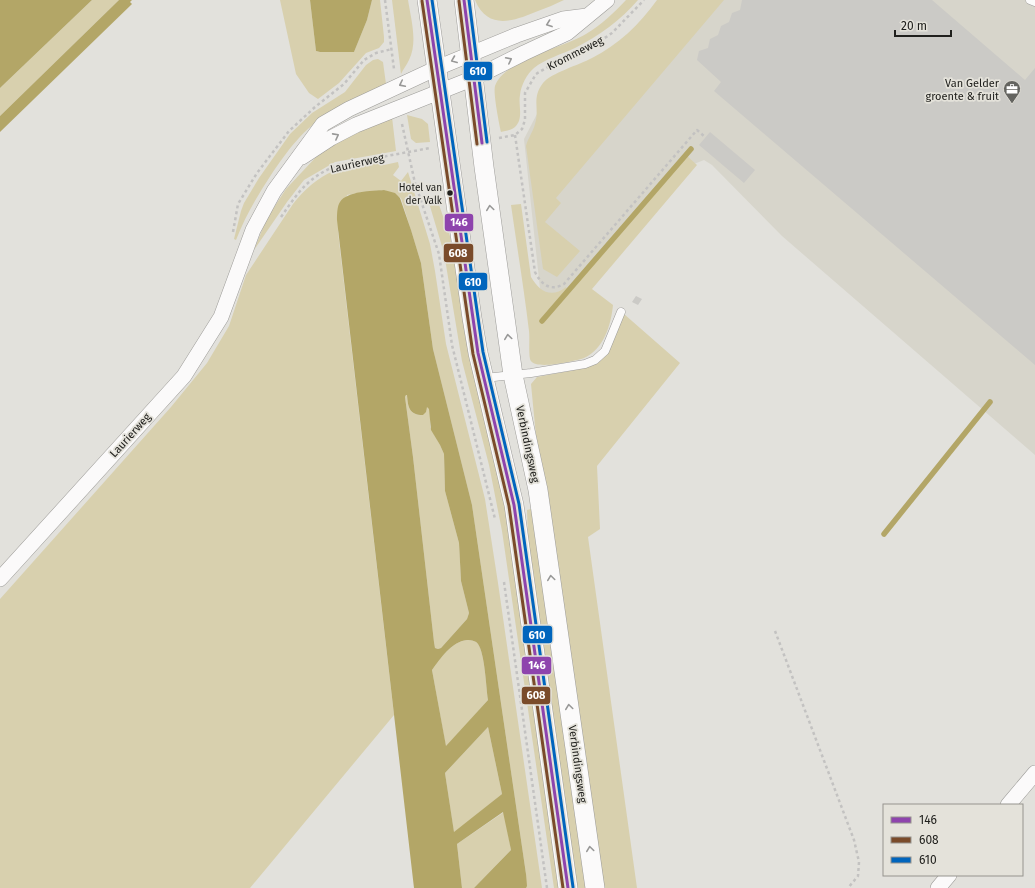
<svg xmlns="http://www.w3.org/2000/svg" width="1035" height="888" font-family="'Fira Sans',sans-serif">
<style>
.built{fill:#d7d5cb}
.green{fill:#d8d0ae}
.water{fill:#b3a667;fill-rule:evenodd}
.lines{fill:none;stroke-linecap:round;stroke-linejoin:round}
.stream{stroke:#b3a667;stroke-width:5.5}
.building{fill:#cbcac6}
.service-casing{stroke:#9d9c99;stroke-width:9}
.minor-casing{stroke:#9d9c99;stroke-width:16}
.tertiary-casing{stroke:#9d9c99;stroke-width:20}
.path{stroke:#c3c2c1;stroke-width:2.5;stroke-dasharray:3 3;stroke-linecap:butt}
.service{stroke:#fbfafa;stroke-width:8}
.minor{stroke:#fbfafa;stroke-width:15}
.tertiary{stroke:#fbfafa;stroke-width:19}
.bus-1-casing{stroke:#e4e2da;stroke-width:6}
.bus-2-casing{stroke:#e4e2da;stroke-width:6}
.bus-3-casing{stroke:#e4e2da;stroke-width:6}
.bus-1{stroke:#8e44ad;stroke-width:3}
.bus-2{stroke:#7a4b2a;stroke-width:3}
.bus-3{stroke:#0065bd;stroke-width:3}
.oneway{stroke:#989897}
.bus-dot{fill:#20201d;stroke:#e4e2da;stroke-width:1.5}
.labels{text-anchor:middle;stroke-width:3.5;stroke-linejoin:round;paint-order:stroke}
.bus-label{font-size:10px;fill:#20201d;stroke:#e4e2da;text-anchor:end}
.street-label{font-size:11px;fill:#20201d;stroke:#e4e2da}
.poi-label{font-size:11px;fill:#20201d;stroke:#e4e2da;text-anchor:end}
.line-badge{stroke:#e4e2da;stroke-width:1.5}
.badge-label{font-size:11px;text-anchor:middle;font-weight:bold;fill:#fff}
</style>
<rect width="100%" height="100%" fill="#e2e1dc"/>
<path class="built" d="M666 0H1035V455L782 236 712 165 704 160 684 168 544 326 524 139 552 85 628 45Z"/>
<path class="green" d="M92 0H119L0 116V88Z
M280 0H310L316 51 320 52H354L367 20 372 0H380L384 37V42L379 48 366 53 339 83 318 99 309 93 296 74Z
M392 0H408C411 19 418 42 409 60 407 65 403 69 401 74Z
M475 0H564C555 4 547 8 538 11 514 21 488 31 475 0Z
M626 0H638C621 20 599 36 575 48 562 54 545 59 534 68 527 74 521 85 520 95 518 105 524 119 515 127 512 130 505 131 501 132 499 123 493 93 495 86 505 59 563 48 586 34 601 25 614 13 626 0Z
M657 0H724L556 198 561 203 545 222 580 251 557 277 543 269 526 146C528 138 533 132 535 124 540 108 531 99 543 83 551 73 579 65 592 58 618 45 640 24 657 0Z
M378 59 383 62 386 84C367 93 346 101 329 113 303 129 288 150 271 175 257 196 245 217 236 240L234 239 241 211 244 203 259 178 290 134 312 113 345 92 366 65 373 60Z
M407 115 422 119 428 124 430 142 416 143 411 139Z
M392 117 396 151 335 162 304 180 287 202 254 250 267 218 286 189 317 156 339 140Z
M686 155 697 165 592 289 613 305C611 325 604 349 584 358 575 361 537 370 531 361 528 357 530 338 529 331 524 289 517 247 511 205L521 204 531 277C539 291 551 299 566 287L568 291Z
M383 161 384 165 398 162 399 167 393 175 401 181 408 172 430 244 435 271 446 344 485 499 498 583 542 888H526V874L472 505 433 349 421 263 401 198 384 190 364 192 347 195 338 232 394 715 250 888H0V599L171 407 207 363 229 326 246 275 293 204C304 190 318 177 334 171 349 165 367 164 383 161Z
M438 202 450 236 502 479 562 888H554L502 531 489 465 462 361 444 253 429 203Z
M624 314 680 363 597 466 600 529 588 537 637 888H601L536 436 531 384 537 377 574 370 593 364Z
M406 395H407C408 407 409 415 423 415L427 406 430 409V427L440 445 444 454 445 491 459 543 461 581 469 613 467 619 441 648 438 649 435 648 434 642 413 457 405 397Z
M535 508 589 888H574L528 541 527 510Z
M467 640C472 640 476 641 478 644 485 654 486 687 488 700L446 747 432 670C441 658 451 642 467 640Z
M488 727 502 794 454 833 445 773Z
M504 812 511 850 474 888H462L457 844Z"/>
<path class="water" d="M0 0H92L0 88Z
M119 0H132L130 2 132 4 0 132V116Z
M310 0H372L367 20 354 52H320L316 51Z
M384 190 395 193 400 198 411 230 421 263 433 349 472 505 526 874 527 886 526 888H474L511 850 503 812 457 844 462 888H414L337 220C337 215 337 206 340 202 347 191 372 191 384 190ZM406 395H407C408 407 409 415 423 415L426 412 427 407 429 409 431 430 440 445 444 454 445 491 459 543 461 581 469 613 467 619 441 648 438 649 435 648 434 642 413 457 405 397ZM467 640C472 640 476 641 478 644 485 654 486 687 488 700L446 746 432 670C441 658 451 642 467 640ZM488 727 502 794 454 832 445 773Z"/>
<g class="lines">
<path class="stream" d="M542 321 691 149
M884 534 990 402"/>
</g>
<path class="building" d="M742 0H932L1025 80 1035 68V365L714 91 721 82 697 60 699 51 708 48 710 39 718 35 721 26 729 22 732 13 740 10Z
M710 132 755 170 744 183 699 145Z
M636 296 642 299 638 305 632 302Z"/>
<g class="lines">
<defs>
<path id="service" d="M1030 0 1035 2
M485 378 531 373 585 364 595 360 605 351 621 312"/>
<path id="minor" d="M302 157 331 138 356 125 474 78 524 53 567 33 607 0
M0 579 184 376 221 317 253 230 274 191 323 124 349 109 437 68 517 35 563 19 587 16
M1008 805 1035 773
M938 888 949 875"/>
<path id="tertiary" d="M427 0 472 318 478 353 514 505 568 888
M464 0 484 167 513 375 538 490 595 888"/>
</defs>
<use href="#service" class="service-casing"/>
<use href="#minor" class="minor-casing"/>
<use href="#tertiary" class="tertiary-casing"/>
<path class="path" d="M385 0 394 69
M402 124 415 183 439 254 452 345 495 519
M515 135 535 272C541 284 550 292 564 284L697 130 705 137
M499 138 515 135 522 129 525 120V93L536 74 553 64 587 50 612 33 644 0
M281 217C299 191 308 177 338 165L430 148
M233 232 238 204 257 173 289 131 315 107 344 84 364 60 376 53 392 49
M504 582 547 888
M775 631 854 840 859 862 858 876 848 888"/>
<use href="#service" class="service"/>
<use href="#minor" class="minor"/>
<use href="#tertiary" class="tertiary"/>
<defs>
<path id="bus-1" d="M427 0 478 353 514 505 568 888
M464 0 482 143"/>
<path id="bus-2" d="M422 1 473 354 509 506 563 888
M459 1 477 144"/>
<path id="bus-3" d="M432 0 483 352 519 504 573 887
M469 0 487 142"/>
</defs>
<use href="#bus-1" class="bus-1-casing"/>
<use href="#bus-2" class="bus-2-casing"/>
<use href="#bus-3" class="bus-3-casing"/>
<use href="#bus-1" class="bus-1"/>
<use href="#bus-2" class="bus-2"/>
<use href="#bus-3" class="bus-3"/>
</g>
<defs><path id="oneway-chevron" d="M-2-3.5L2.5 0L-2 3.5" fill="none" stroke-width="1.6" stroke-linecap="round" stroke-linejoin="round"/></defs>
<g class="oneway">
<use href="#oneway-chevron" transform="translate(549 24) rotate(160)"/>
<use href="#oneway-chevron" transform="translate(454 60) rotate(158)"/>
<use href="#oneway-chevron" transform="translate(509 60) rotate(-27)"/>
<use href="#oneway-chevron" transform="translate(402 84) rotate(154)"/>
<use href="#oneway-chevron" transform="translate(336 136) rotate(-28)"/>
<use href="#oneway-chevron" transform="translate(490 208) rotate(-98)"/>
<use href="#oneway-chevron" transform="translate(508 337) rotate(-98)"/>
<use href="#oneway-chevron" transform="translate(551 578) rotate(-98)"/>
<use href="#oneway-chevron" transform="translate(569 707) rotate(-98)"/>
<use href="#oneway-chevron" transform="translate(590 849) rotate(-98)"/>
</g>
<defs>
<symbol id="office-pin" viewBox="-11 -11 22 30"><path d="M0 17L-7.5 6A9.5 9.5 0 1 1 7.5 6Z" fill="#646460" stroke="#e4e2da"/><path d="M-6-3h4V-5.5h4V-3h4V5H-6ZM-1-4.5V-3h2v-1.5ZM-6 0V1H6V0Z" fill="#fff"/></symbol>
</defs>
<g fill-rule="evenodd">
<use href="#office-pin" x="1002" y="79" width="20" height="27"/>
</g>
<circle class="bus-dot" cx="450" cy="193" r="3.5"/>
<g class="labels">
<g class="bus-label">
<text x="442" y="191">Hotel van<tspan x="442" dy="13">der Valk</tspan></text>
</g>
<g class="street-label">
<text transform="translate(575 53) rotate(-27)" y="4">Krommeweg</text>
<text transform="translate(357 163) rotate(-13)" y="4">Laurierweg</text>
<text transform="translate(130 435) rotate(-48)" y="4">Laurierweg</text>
<text transform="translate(528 444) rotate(78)" y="4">Verbindingsweg</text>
<text transform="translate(578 764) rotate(82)" y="4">Verbindingsweg</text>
</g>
<g class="poi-label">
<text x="999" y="87">Van Gelder<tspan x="999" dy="13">groente &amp; fruit</tspan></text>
</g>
</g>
<g class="line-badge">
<rect x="463" y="61" width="30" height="20" rx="4" fill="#0065bd"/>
<rect x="444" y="213" width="30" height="19" rx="4" fill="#8e44ad"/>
<rect x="443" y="243" width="31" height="20" rx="4" fill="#7a4b2a"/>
<rect x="458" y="272" width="30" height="19" rx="4" fill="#0065bd"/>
<rect x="522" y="625" width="31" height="19" rx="4" fill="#0065bd"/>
<rect x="521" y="656" width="31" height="19" rx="4" fill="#8e44ad"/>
<rect x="521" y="686" width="30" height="19" rx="4" fill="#7a4b2a"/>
</g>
<g class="badge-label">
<text x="478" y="75">610</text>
<text x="459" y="226">146</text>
<text x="458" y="257">608</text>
<text x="473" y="286">610</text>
<text x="537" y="639">610</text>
<text x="537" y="669">146</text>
<text x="536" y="699">608</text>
</g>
<rect x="883" y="804" width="140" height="72" fill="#e4e2da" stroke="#96948e"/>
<rect x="891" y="817" width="20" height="6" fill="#8e44ad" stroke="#96948e"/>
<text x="919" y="824" font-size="12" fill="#20201d">146</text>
<rect x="891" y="837" width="20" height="6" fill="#7a4b2a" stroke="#96948e"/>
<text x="919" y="844" font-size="12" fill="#20201d">608</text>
<rect x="891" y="857" width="20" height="6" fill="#0065bd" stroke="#96948e"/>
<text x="919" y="864" font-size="12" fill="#20201d">610</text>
<path d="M895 30v6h56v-6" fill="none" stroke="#20201d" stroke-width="2"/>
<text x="901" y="30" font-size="12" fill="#20201d" stroke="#e4e2da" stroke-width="3" paint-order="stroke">20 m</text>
</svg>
